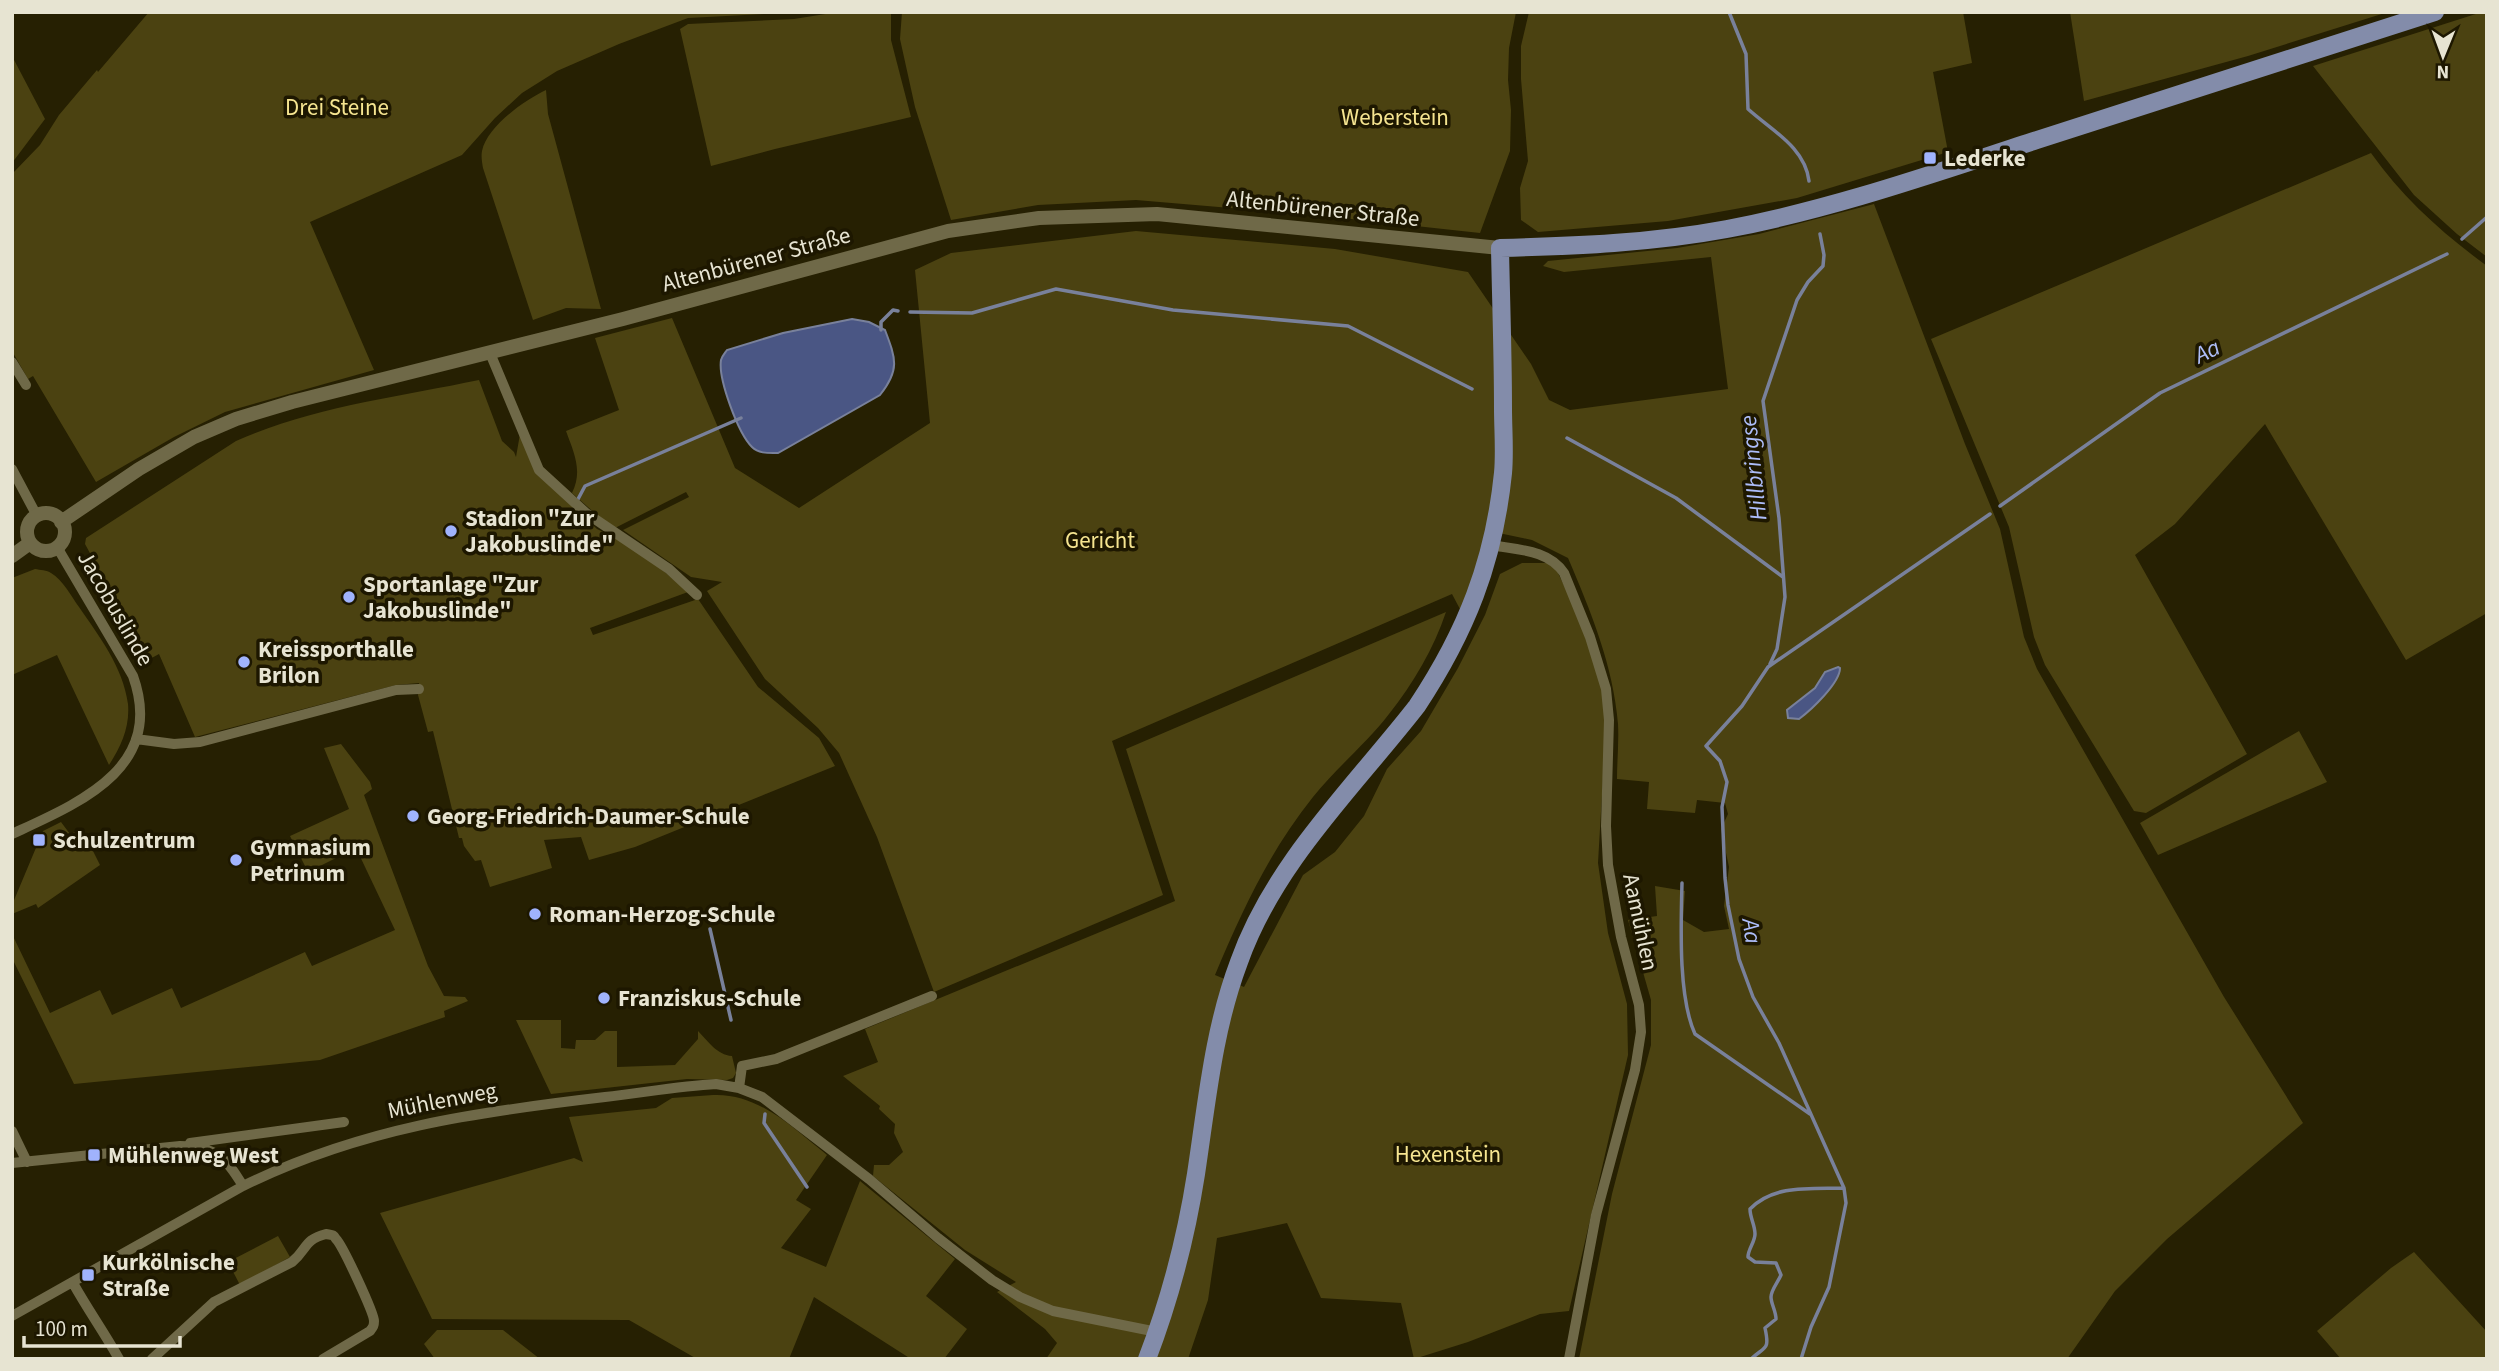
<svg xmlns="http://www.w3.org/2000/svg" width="2499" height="1371" font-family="'Source Sans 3',sans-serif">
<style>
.green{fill:#4b4211}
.water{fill:#4a5684;stroke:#79819b;stroke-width:2}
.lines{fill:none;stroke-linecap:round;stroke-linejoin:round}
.stream{stroke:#79819b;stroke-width:3.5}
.minor{stroke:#6f6948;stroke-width:10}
.tertiary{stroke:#6f6948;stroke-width:14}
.primary{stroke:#838caa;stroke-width:18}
.poi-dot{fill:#a0b3fd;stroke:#1d1700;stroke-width:2.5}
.labels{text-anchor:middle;stroke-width:7;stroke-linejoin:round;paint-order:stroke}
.park-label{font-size:23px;fill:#f6e590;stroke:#1d1700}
.poi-label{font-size:23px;font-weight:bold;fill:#e7e4d2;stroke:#1d1700;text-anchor:start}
.street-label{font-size:23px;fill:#e7e4d2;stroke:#1d1700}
.water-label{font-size:24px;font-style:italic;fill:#adbdf9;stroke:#1d1700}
</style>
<rect width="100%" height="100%" fill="#262002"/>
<path class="green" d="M149 12H799L688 18 619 44 557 71 522 93 495 118 462 155 310 222 374 370 225 412 174 437 96 482 33 376 28 379 12 351V174L40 145 59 115 97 70 98 72Z
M838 12H891V40L911 117 775 149 711 166 680 29 688 24 794 19Z
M902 12H1516L1509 48 1508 80 1511 110 1510 151 1480 233 1324 216 1136 200 1038 205 951 220 915 107 900 39Z
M1529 12H1963L1972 63 1933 72 1948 152 1797 198 1668 221 1538 232 1521 220 1520 188 1528 161 1521 79V46Z
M2070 12H2388L2248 56 2084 101Z
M2482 12H2487V257L2457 234 2414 195 2313 66Z
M12 56 45 119 12 163Z
M546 90 548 114 601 309 566 308 533 320 483 168C482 162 481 156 482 151 487 126 525 100 546 90Z
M2371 153C2403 198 2442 233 2487 266V613L2406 660 2265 424 2175 524 2135 555 2247 754 2146 813 2134 811 2045 665 2034 637 2009 527 1931 339Z
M1874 204 1965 444 2000 529 2024 637 2037 669 2224 997 2303 1123 2167 1239 2115 1291 2067 1359H1579L1612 1194 1651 1045V1000L1628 920 1657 916 1655 886 1685 891 1683 920 1704 932 1729 929 1724 906 1729 867 1721 829 1728 814 1725 803 1697 800 1695 813 1647 809 1649 782 1617 779C1617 761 1619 742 1618 724 1613 665 1591 612 1568 558L1532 540 1494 532 1461 611 1452 594 1112 741 1163 895 934 992 877 837 839 753 818 728 765 679 707 591 722 582 691 577 623 530 689 497 686 492 613 529 572 493C583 471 574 453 566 431L619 410 595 338 672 318 735 468 799 508 930 423 915 270 951 253 1136 231 1335 249 1468 272 1531 364 1549 400 1570 410 1728 389 1711 257 1564 272 1543 266 1548 261 1677 248 1759 234Z
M479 380 502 441 514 452 516 457 520 434 535 470 597 529 637 548 688 592 590 628 593 635 698 599 758 687 819 738 835 766 635 847 589 860 581 837 544 840 552 868 490 887 481 860 475 861 464 846 462 838H459L433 731 428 732 418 695 419 683 396 685 195 737 159 654 148 660 85 544 86 538 236 441C312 407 398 397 479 380Z
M1522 563H1548L1557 571 1583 624 1601 682 1606 726 1598 863 1608 933 1627 1004 1628 1055 1569 1311 1540 1314 1468 1342 1414 1359 1401 1303 1321 1298 1287 1223 1217 1238 1208 1300 1188 1359H1046L1057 1343 1045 1329 997 1292 1016 1282 965 1250 873 1176 874 1165H889L903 1152 894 1133 895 1124 879 1109 880 1106 843 1076 878 1062 865 1029 1175 901 1126 749 1446 612C1434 648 1413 684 1389 714 1366 744 1336 768 1313 797 1269 852 1242 911 1215 975L1244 987 1303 875 1335 852 1364 816 1387 769 1421 731 1458 668 1485 615 1500 574Z
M35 569C40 570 47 570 51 573 63 580 71 596 79 607 99 636 123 667 128 704 130 727 121 746 109 765L57 655 12 675V578Z
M2299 731 2327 782 2158 855 2140 823Z
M341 744 370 782 372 789 364 795 428 966 444 996 465 997 468 1001 444 1011 445 1017 320 1060 74 1084 12 958V934L50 1013 100 990 112 1015 172 988 181 1008 305 952 312 966 395 930 356 848 308 872 290 836 349 809 324 748Z
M61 822 70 834 82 829 100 865 38 908 36 904 12 914V905L43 831Z
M516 1020H561V1048L575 1049 576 1040H595L605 1031H617V1067L675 1065 698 1039V1031C708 1041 717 1055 732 1056L736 1073 733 1078 727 1080 687 1079 551 1094Z
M713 1095C759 1093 793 1128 827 1155L796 1200 811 1209 781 1248 826 1267 860 1181 955 1259 926 1296 967 1329 944 1359H911L814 1297 789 1359H697L629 1320 432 1319 380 1213 574 1158 583 1162 569 1117 656 1108 672 1098Z
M278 1236 290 1257 240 1285 228 1262Z
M2414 1252 2487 1332V1359H2341L2317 1331 2391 1268Z
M437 1330H503L540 1359H435L424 1344Z"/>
<path class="water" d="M852 319 869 322 885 330C896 359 900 370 880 395L778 453C769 453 759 454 752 447 738 433 718 379 721 360 722 356 725 353 727 350L783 333Z
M1838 667 1840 668C1840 683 1811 710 1799 719L1788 718 1787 710 1815 688 1825 672Z"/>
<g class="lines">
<path class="stream" d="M1729 12 1746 54 1748 109C1771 130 1805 147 1809 181
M2462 239 2487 217
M910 312 972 313 1056 289 1173 310 1348 326 1472 389
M881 330V322L893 310 898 311
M1567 438 1676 498 1783 577
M577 501 585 486 741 418
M2000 506 2160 393 2447 254
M1770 664 1777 649 1785 597 1779 518 1763 401 1797 300 1808 282 1823 266 1824 255 1820 234
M1682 883C1681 925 1678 997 1695 1034L1810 1114
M710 929 731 1020
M765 1114 764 1123 807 1187
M1751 1359C1765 1346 1770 1351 1765 1328L1776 1319C1776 1311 1771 1304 1771 1297 1771 1290 1778 1282 1781 1275L1776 1263 1755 1262 1748 1257C1748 1249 1755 1242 1755 1234 1755 1225 1750 1218 1750 1209 1774 1184 1812 1189 1844 1188L1779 1043 1753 997 1739 959 1728 905 1725 878 1722 807 1727 782 1720 761 1706 746 1742 706 1768 667 1990 514
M1801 1359 1811 1327 1829 1287 1846 1203 1844 1188"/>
<path class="minor" d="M490 353 539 470 586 513 669 569 697 595
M12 362 26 385
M12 469 37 516
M1491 545C1517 550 1548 549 1564 573L1590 637 1606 689 1609 720 1606 826 1608 865 1621 937 1639 1005 1641 1032 1635 1070 1596 1215 1569 1359
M136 739 174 744 200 742 396 690 419 689
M12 834C79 803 166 768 133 676L57 547
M739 1088 742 1066 776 1059 932 996
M12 1131 27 1162
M190 1143 344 1122
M12 1163 180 1146C216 1147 225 1156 243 1186
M73 1283C88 1310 104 1332 119 1359
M12 1316 243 1186C361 1128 476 1112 605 1097 642 1093 679 1086 716 1084L739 1088 762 1097 869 1179 938 1238 992 1280 1020 1297 1053 1311 1157 1332
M152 1359 214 1302 292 1262C308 1249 303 1240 326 1234 332 1235 333 1234 336 1239 343 1246 374 1313 374 1321 374 1326 373 1327 370 1331L323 1359"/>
<path class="tertiary" d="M27 532a19 19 0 1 1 38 0a19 19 0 1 1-38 0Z
M61 522 139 469 194 437 236 419 292 402 623 319 948 231 1039 218 1157 214 1500 248
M12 556 30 543"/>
<path class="primary" d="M1147 1359C1170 1299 1186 1238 1196 1174 1207 1102 1213 1031 1239 962 1274 863 1354 787 1417 706 1466 632 1494 562 1503 473 1505 452 1503 430 1503 408 1503 355 1501 301 1500 248 1576 246 1652 243 1727 229 1833 209 1935 173 2037 140 2170 97 2303 55 2435 12"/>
</g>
<g class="poi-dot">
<rect x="1923" y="151" width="14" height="14" rx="3.5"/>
<circle cx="451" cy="531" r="7"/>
<circle cx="349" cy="597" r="7"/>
<circle cx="244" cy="662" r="7"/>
<circle cx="413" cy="816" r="7"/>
<rect x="32" y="833" width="14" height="14" rx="3.5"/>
<circle cx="236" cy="860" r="7"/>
<circle cx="535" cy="914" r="7"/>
<circle cx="604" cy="998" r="7"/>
<rect x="87" y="1148" width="14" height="14" rx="3.5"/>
<rect x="81" y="1268" width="14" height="14" rx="3.5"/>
</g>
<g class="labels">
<g class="park-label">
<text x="337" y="115">Drei Steine</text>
<text x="1395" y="125">Weberstein</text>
<text x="1100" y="548">Gericht</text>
<text x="1448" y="1162">Hexenstein</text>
</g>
<g class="poi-label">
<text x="1944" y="166">Lederke</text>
<text x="465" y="526">Stadion "Zur<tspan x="465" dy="26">Jakobuslinde"</tspan></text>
<text x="363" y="592">Sportanlage "Zur<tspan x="363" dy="26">Jakobuslinde"</tspan></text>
<text x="258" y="657">Kreissporthalle<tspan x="258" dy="26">Brilon</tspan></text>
<text x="427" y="824">Georg-Friedrich-Daumer-Schule</text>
<text x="53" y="848">Schulzentrum</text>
<text x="250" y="855">Gymnasium<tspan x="250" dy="26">Petrinum</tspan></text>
<text x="549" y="922">Roman-Herzog-Schule</text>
<text x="618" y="1006">Franziskus-Schule</text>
<text x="108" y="1163">Mühlenweg West</text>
<text x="102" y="1270">Kurkölnische<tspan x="102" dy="26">Straße</tspan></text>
</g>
<g class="street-label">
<text transform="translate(1323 208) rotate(6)" y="8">Altenbürener Straße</text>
<text transform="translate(756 259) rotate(-15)" y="8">Altenbürener Straße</text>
<text transform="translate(116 608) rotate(60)" y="8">Jacobuslinde</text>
<text transform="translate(1641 922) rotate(78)" y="8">Aamühlen</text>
<text transform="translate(442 1100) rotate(-11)" y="8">Mühlenweg</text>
</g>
<g class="water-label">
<text transform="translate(2207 351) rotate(-26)" y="8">Aa</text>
<text transform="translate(1753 468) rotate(-96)" y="8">Hillbringse</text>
<text transform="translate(1752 931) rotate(81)" y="8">Aa</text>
</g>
</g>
<rect width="2499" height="1371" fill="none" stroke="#e7e4d2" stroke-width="28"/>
<g transform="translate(2443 56) rotate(181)" stroke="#1d1700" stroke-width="5" paint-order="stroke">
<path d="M0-5L12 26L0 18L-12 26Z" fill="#e7e4d2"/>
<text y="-10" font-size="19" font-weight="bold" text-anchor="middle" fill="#e7e4d2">N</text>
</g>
<path d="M24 1336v10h156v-10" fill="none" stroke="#e7e4d2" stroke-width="3.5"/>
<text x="35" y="1336" font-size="21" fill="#e7e4d2" stroke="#1d1700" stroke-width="5" paint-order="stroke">100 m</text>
</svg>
